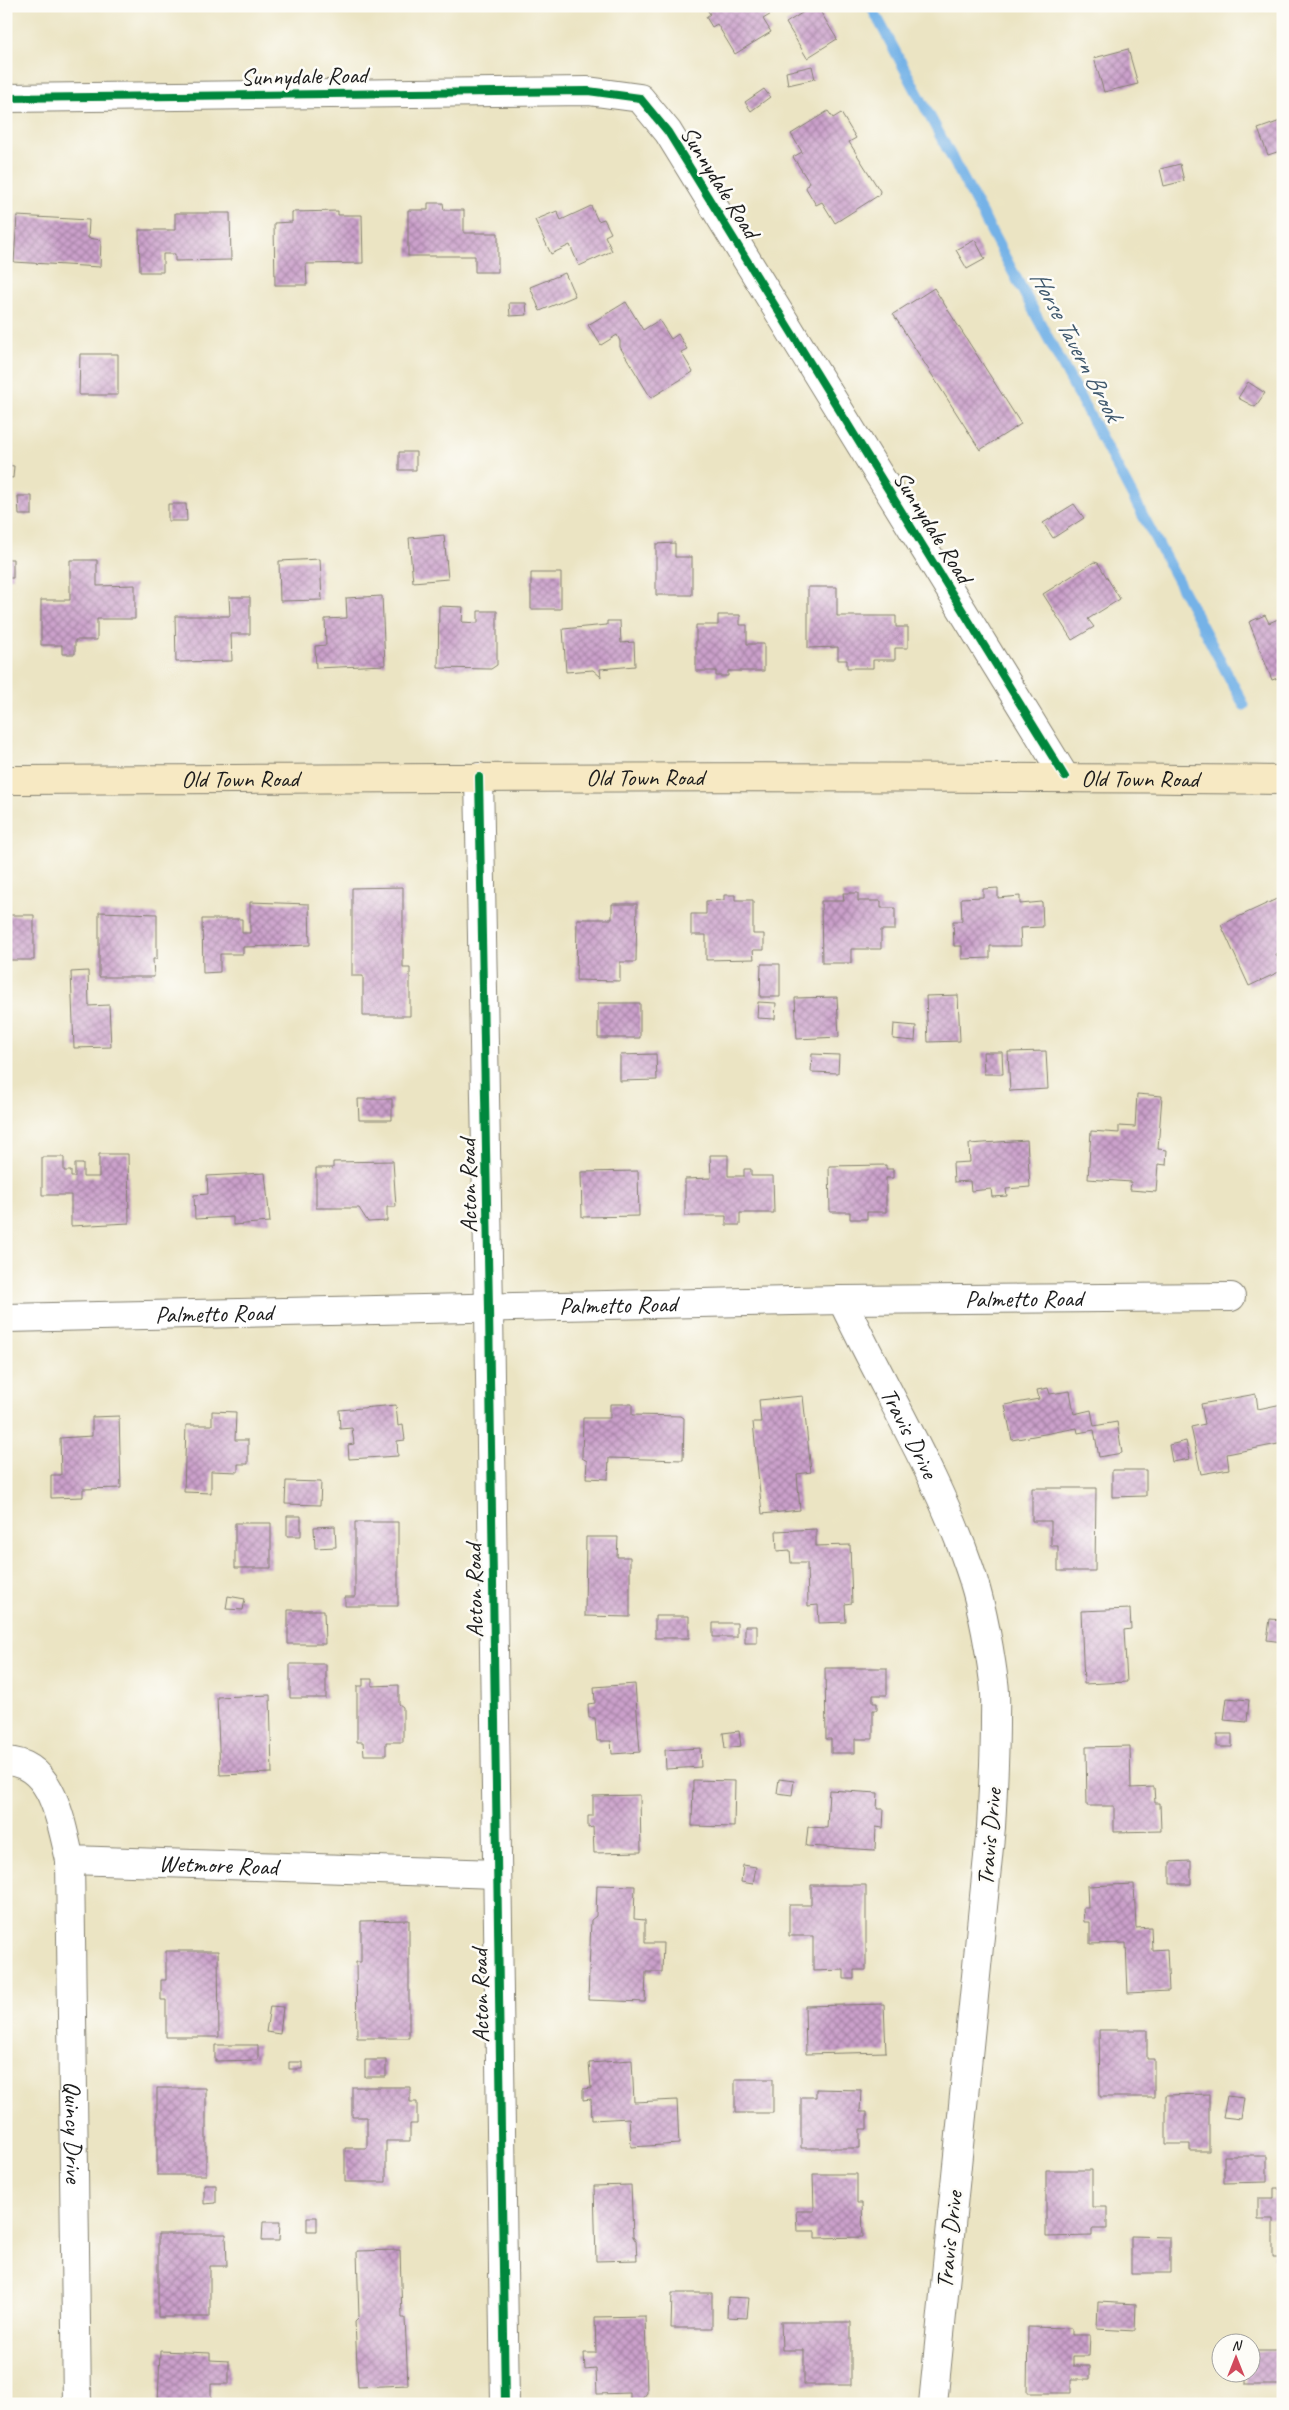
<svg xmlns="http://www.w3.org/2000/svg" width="1289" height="2410" font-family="Caveat,sans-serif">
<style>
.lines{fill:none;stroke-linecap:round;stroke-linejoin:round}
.stream{stroke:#74b2e7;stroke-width:11}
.building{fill:url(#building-cross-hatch)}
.minor-casing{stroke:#848070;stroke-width:30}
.secondary-casing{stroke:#848070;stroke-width:30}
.minor{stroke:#fff;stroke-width:28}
.secondary{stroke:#f7e9c3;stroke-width:28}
.cycleway-casing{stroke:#fdfcf7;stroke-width:11}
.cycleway{stroke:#00873e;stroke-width:8}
.labels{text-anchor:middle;stroke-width:5;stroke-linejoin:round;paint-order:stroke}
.street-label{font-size:24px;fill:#1c1c1c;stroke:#fdfcf7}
.water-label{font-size:25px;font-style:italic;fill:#3f586d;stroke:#fdfcf7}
</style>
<defs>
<pattern id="building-cross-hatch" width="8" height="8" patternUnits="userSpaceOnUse" patternTransform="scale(1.25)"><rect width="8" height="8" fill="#cba0cb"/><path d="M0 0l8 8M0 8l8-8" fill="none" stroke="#a482a4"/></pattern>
</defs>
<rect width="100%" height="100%" fill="#fdfcf7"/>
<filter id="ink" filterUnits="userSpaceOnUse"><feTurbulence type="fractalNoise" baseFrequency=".02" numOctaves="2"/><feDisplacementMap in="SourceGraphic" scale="10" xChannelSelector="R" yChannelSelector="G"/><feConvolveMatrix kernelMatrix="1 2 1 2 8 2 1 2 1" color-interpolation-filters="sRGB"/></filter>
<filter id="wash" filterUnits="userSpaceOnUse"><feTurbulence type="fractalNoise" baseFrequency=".0096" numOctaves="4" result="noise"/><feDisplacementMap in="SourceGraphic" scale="20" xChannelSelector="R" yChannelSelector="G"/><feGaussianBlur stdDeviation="1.12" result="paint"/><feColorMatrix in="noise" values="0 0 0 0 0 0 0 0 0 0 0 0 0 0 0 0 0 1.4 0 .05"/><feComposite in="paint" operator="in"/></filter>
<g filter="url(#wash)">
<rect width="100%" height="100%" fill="#ebe4c3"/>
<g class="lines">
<path class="stream" d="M871 6 1244 705"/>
</g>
<g id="blocks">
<path class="building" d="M705 6H774L770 9 773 13 763 19 771 32 735 54 717 24 712 27 706 17 710 14Z
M813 6H817L837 39 807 58 786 23Z
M1128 49 1138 84 1104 92 1094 58Z
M812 66 815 79 788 85 786 72Z
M764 89 770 97 751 111 745 102Z
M828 111 833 118 841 113 856 138 849 142 880 191 879 195 835 223 822 202 816 205 806 188 809 182 793 157 802 152 791 134Z
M1283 120V150L1268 155 1258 129Z
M1180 164 1184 181 1164 186 1160 169Z
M428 203H443L444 210H464V233H498V272H475V256H408V210H428Z
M591 206 598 221 604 219 611 233 605 236 612 251 579 266 570 245 551 254 535 220 557 211 561 220Z
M338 211V215H362L363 263 306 264 307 285H275L274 223 292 222V212Z
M175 213H230L231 260 175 261V254H163V272H140L139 230H175Z
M17 216 89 220 88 238 101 240 100 267 14 262Z
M975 240 985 259 967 269 956 250Z
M565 273 575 296 540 311 530 287Z
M934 288 1021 424 980 450 893 314Z
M626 302 643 330 659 320 671 339 678 334 687 349 681 352 693 372 651 398 620 347V341L617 335 601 345 588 325Z
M509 303H526L527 315 510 316Z
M80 354H118V395H79Z
M1248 382 1265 393 1255 407 1238 398Z
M399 452H416V470H399Z
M6 465 14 466 13 478 6 477Z
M18 496H32V515H19Z
M168 504H186L187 521H168Z
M1074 504 1084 518 1053 538 1043 523Z
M444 535 448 579 413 582 409 538Z
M675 543V557H692V595H656V544Z
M6 559H13V578H6Z
M320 559 322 600 280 601 279 561Z
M70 560H97V586L135 585V619H97V640H75V654H62V645H41V600H70Z
M1094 562 1098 563 1120 599 1088 619 1094 627 1072 640 1043 594Z
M531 573H561V609H531Z
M808 587H837V616H896V627H908V648H895V660H873V668H847V660H838V647L808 648Z
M382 596 385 665 316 668 315 646 326 645 325 619 347 618 346 598Z
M229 597H250V634H231L232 661 176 662 175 616H230Z
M439 606 463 607 462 622 478 623V611H497V665L491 669 438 668Z
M718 615H740V625H747V644H764V671H728V676H716V671H696V625H718Z
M1265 615 1269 623 1278 619 1283 629V676L1272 680 1249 622Z
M607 621H620L621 643 634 642 635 666 600 669 601 677 593 670 566 672 563 629 607 625Z
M403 887V968H410V1016H363V976H352V888Z
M998 888V898L1020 896V904L1042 902 1043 927 1020 928 1021 946H990V958L962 959V946H954L953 921H962L961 898 983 897V889Z
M843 893H858V901H881V908H895V930H881V949H851V963H822L821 901H844Z
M724 895H735V900H753V934H764V950H753L754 959 706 960V935H691V914H706V901L724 900Z
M1283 896V951L1276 954 1283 970 1249 986 1221 925Z
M250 902 309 904 310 945 243 947V954H220V972L203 973 202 919H242V933H250Z
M612 904H637L636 962H620V981L576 980 577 919H612Z
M99 912 157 914V959H153L154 977H99Z
M6 915H34V960H6Z
M761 964H780V997H760Z
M88 971 89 1006 109 1005 111 1047 74 1048 71 972Z
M958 995 960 1041 928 1042 926 996Z
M837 997 839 1037 797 1039 795 998Z
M758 1002 776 1003 775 1019 757 1018Z
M598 1003H640V1038H598Z
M894 1024 916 1026 915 1041 893 1039Z
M1046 1051 1048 1089 1010 1091 1008 1052Z
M983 1052H1002L1003 1074H984Z
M656 1054 657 1080 620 1081V1055Z
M812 1054 839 1055 838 1073 811 1072Z
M1137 1094 1162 1096 1158 1149 1167 1150 1166 1165 1158 1164 1156 1192 1130 1190 1131 1182 1088 1179 1091 1131 1119 1133V1126L1135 1127Z
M358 1099H392V1120H359Z
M1027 1140 1030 1187 1006 1189 1007 1196 992 1197 991 1189 971 1191 970 1181 954 1182 953 1163 970 1162 969 1144Z
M99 1154H128L129 1223 71 1226V1195H42V1157H64V1171H71V1177H75V1164H83V1177H99Z
M710 1155H728V1176H744V1169H751V1176H773L774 1213H740V1225H726V1216H685V1179L711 1178Z
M393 1161 396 1207H387V1221L368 1222 359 1208H316V1168H333V1162Z
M886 1165V1169H893V1178H886V1212H867V1219H850V1212H830L829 1166Z
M638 1171 639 1216 582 1217 581 1172Z
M265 1173 270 1222 233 1225V1217L195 1219 194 1195 208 1194 207 1176Z
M1048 1388 1050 1394 1070 1391 1074 1414 1091 1410 1094 1426 1117 1422 1122 1453 1099 1457 1094 1430 1078 1433 1077 1428 1012 1440 1005 1405 1039 1399 1037 1390Z
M1256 1394 1258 1409 1282 1404 1283 1443 1227 1454 1229 1469 1201 1474 1191 1427 1205 1424 1201 1404Z
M803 1396 811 1472 797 1474 800 1510 762 1514 753 1422H761L759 1400Z
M610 1404H632V1415L681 1416 684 1418 683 1460 609 1458 608 1479 586 1478 587 1461 582 1458 583 1418H610Z
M396 1405 398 1426 403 1425 405 1440 397 1441 398 1456 349 1459 348 1445 354 1444 352 1428 340 1429 339 1410Z
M212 1411 236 1412 235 1440H248V1464H238V1472L211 1471V1493L184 1492 186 1425H212Z
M119 1416 121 1488 83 1489V1497L51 1498V1475H61L60 1438 92 1436V1417Z
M1186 1441 1190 1459 1172 1462 1169 1445Z
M1112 1470H1146V1496L1112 1497Z
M286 1481 321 1482 320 1505 285 1504Z
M1032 1488H1096L1095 1571H1058V1546H1051V1521H1032Z
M287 1516H301V1536H287Z
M355 1522H398V1606H345V1597H355Z
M235 1523H271V1568H235Z
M335 1526 336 1547 315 1548 314 1527Z
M816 1529V1546L850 1545 852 1603 845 1604 846 1622 819 1623 818 1605 808 1606 807 1563H791L790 1550 777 1551 776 1531Z
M586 1537H618L617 1557H630V1617L585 1616Z
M228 1596 245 1599 243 1610 226 1609Z
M1130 1609 1131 1629 1124 1630 1127 1682 1084 1684 1081 1611Z
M288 1610H324L325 1644H288Z
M655 1616H689V1638H655Z
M1270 1619 1283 1620V1642L1267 1640Z
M713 1623H737V1637H713Z
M745 1626H757V1643H745Z
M290 1664H326V1698H290Z
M825 1668H887V1695H873V1703H877V1710H873V1739H855V1753H831V1739H826Z
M363 1679H372V1686L399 1685V1704L403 1707V1742H386V1755H364L363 1742H357V1686H363Z
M1282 1679H1283V1706L1278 1705Z
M635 1684 640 1752 612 1754 611 1741H597L595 1718H589L588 1704 595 1703 594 1687Z
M270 1695 272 1773 220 1775 217 1697Z
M1227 1698 1249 1700 1247 1722 1224 1720Z
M739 1731 741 1746 725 1748 723 1733Z
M1217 1734H1232V1747H1217Z
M1130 1746 1131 1788 1154 1787 1155 1803H1160L1161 1831 1114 1832V1806H1087L1086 1747Z
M700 1748 701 1767 666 1769 665 1750Z
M779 1779 794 1781 792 1795 777 1793Z
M693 1780 735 1781 734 1827 692 1826Z
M829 1790 878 1793 877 1809H884L883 1828 876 1827 875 1850 806 1846 808 1827 827 1828Z
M640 1795 641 1852 594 1853 593 1827 588 1828V1816H593V1796Z
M1191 1861V1884H1170V1862Z
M743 1865 756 1867 753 1884 741 1882Z
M1134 1884 1136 1928 1151 1927 1152 1950 1167 1949 1169 1991 1128 1993 1126 1943 1090 1944V1922H1084L1083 1908H1088L1087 1886Z
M597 1885 635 1886 634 1919 645 1920V1943H663L662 1972H646L645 2002 588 2000 591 1920 596 1916Z
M811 1885H866V1970H854V1979H844V1970L813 1971V1936H789V1905H811Z
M409 1920V2038H357L356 1962H361V1921Z
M166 1951H218L219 2037H166V2000H161V1980H166Z
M884 2004 886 2052 806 2054 805 2006Z
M270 2006 283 2007 280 2034 266 2032Z
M1099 2030H1147V2059H1154V2097H1100Z
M215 2045H258V2060L215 2061Z
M365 2060H386V2077H365Z
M632 2060 634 2102 677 2100 679 2144 631 2147 629 2118 592 2120 591 2099 583 2100V2089L591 2088 589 2063Z
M289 2062H302V2069H289Z
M1281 2075H1283V2117H1281Z
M735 2079H773V2113H735Z
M352 2087H410V2102H417V2124H410V2141H386V2182H345V2148H367V2117H352Z
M157 2088H206V2175H157Z
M816 2089 861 2090 860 2112H867V2129H860V2148H801V2097H816Z
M1209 2094V2151H1190V2144H1166V2095Z
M1227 2096 1244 2098 1241 2119 1223 2117Z
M1224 2156H1267V2182L1224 2183Z
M1046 2170H1092V2207H1107V2229H1092V2236L1046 2237Z
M813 2174H857V2203H862L863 2237 815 2238V2231H797L796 2211H814Z
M204 2185H216V2203L204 2204Z
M631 2185 633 2237 636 2241 637 2260 596 2261 594 2186Z
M1274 2189H1283V2258H1273V2219H1258V2198H1274Z
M307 2217H317V2231H307Z
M263 2222H280L279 2241H262Z
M158 2234H226L227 2266H210V2317H158Z
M1131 2236 1170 2237V2273H1131Z
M400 2250 402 2318H405L408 2385 358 2387 355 2321 359 2317 357 2251Z
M672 2293H712V2328H671Z
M728 2297 749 2298 747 2318 727 2317Z
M1098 2302 1136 2304 1135 2331 1097 2329Z
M645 2316 647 2393 641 2400H630V2393L597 2394 596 2369 585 2370 584 2353H596L595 2317Z
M781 2322H851V2385H804V2350H782Z
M1028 2327 1072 2328V2335H1090L1089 2356H1073V2366H1090V2379H1071V2393H1027Z
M160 2351 210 2353V2360L229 2361V2384H211V2404H158Z
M1252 2351H1280V2385H1246V2372H1252Z"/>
</g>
</g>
<g filter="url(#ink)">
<use href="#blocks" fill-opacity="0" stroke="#848070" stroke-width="1"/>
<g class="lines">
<defs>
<g id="minor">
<path d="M6 98 588 91 640 98 668 132 1065 777"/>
<path d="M479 777 489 1309 505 2404"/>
<path id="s1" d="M842 1300C884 1389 937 1474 969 1567 982 1603 989 1645 994 1682 996 1695 995 1708 995 1720 995 1756 993 1791 991 1827L933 2404"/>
<path id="s2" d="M6 1318 842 1300 1231 1297"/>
<path id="s3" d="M6 1761C54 1763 61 1824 70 1860L497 1874"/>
<path id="s4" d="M70 1860 77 2404"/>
</g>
<g id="secondary">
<path id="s5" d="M6 780C432 778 857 775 1283 780"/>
</g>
</defs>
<use href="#minor" class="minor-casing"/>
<use href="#secondary" class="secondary-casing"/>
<use href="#minor" class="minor"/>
<use href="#secondary" class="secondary"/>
<defs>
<path id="cycleway" d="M6 98 588 91 640 98 668 132 1065 777
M479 777 489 1309 505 2404"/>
</defs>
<use href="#cycleway" class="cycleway-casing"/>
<use href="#cycleway" class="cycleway"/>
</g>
</g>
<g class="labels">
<g class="street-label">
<text transform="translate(304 76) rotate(-1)" y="8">Sunnydale Road</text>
<text transform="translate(720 182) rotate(58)" y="8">Sunnydale Road</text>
<text transform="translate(933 527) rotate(58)" y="8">Sunnydale Road</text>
<text dy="8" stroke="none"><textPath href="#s5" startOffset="639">Old Town Road</textPath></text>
<text dy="8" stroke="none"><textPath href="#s5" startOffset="1134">Old Town Road</textPath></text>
<text dy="8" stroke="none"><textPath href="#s5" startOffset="234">Old Town Road</textPath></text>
<text transform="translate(468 1186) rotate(-91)" y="8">Acton Road</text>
<text dy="8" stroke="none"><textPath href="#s2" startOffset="1018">Palmetto Road</textPath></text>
<text dy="8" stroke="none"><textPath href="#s2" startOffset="612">Palmetto Road</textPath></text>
<text dy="8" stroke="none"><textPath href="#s2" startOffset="208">Palmetto Road</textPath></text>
<text dy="8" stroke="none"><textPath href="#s1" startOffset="149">Travis Drive</textPath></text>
<text transform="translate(474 1591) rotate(-91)" y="8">Acton Road</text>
<text transform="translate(989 1837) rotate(-85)" y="8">Travis Drive</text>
<text dy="8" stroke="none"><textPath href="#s3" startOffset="276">Wetmore Road</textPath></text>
<text transform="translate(480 1996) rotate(-91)" y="8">Acton Road</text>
<text dy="8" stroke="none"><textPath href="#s4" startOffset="272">Quincy Drive</textPath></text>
<text transform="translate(949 2240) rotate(-84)" y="8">Travis Drive</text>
</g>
<g class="water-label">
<text transform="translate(1077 345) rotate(62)" y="9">Horse Tavern Brook</text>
</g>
</g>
<rect width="1289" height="2410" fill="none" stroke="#fdfcf7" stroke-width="25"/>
<g transform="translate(1236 2358)"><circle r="24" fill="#fdfcf7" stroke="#a3a29f"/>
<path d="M0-4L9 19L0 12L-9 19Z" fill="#d1495b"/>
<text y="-8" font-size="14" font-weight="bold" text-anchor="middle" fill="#1c1c1c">N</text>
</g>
</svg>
